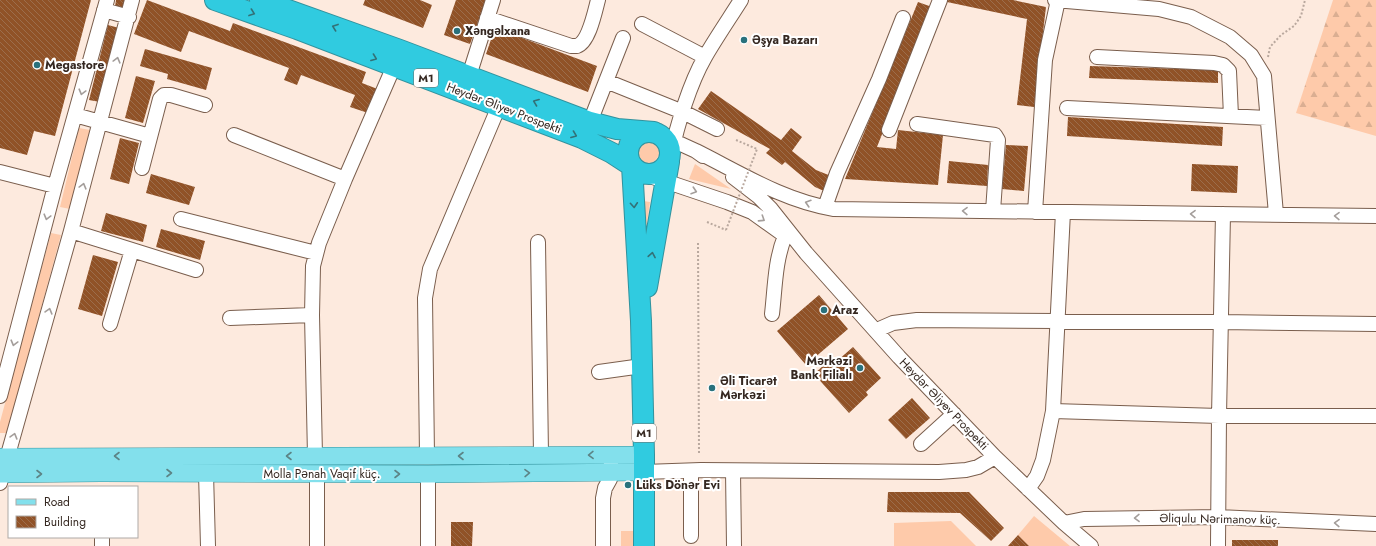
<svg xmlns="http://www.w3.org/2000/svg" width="1376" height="546" font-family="Jost,sans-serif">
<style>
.grass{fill:#fecaaa}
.forest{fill:url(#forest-firs)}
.building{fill:url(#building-back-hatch)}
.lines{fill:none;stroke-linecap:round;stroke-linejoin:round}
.minor-casing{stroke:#7a5e4d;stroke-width:16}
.major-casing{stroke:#32929d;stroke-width:18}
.highway-casing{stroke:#32929d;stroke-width:22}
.path{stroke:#b9a89e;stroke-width:2;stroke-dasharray:2 2;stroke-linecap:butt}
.minor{stroke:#fff;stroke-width:14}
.major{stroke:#83e0ec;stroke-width:17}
.highway{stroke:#30cbe0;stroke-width:20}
.path-bridge{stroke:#b9a89e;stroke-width:2;stroke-dasharray:2 2;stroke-linecap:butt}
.oneway{stroke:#337177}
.oneway2{stroke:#a49e9b}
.oneway3{stroke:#5c8486}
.poi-dot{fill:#29717c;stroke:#fff;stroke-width:1.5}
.labels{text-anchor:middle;stroke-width:4;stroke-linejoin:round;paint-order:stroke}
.shield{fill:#fff;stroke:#726864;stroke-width:1}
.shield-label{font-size:11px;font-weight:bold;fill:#352821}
.poi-label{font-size:12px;font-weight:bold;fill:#352821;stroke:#fff;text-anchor:start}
.street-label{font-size:12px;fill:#352821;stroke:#fff}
</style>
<defs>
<pattern id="forest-firs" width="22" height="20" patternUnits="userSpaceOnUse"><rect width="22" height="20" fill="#fecaaa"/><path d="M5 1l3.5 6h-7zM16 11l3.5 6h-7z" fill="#daae92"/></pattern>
<pattern id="building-back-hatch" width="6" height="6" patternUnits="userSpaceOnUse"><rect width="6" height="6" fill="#905227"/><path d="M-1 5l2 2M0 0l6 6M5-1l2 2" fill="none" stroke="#9c6d4c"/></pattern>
</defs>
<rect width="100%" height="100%" fill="#fdeade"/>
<path class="grass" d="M79 128 90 130 70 209 60 207Z
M637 152a11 11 0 1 1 22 0a11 11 0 1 1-22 0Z
M695 164 731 189 689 179Z
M637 200 650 202 642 256Z
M51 233 61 235 7 433H0V422Z
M1034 516 1070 546H1029L1018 535Z
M951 521 976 546H894V523Z
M621 531H635V546H621Z"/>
<path class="forest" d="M1333 0H1376V136L1296 113Z"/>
<path class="building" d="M0 0H91L55 136 34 131 27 155 0 148Z
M116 0H126L124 9 115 7Z
M147 0 230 31 233 23 366 72 362 83 380 90 371 114 350 107 355 95 301 75 297 85 284 80 289 68 189 31 181 52 134 34Z
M365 0H420L432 5 423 28 363 5Z
M456 0H486L470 44 444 35Z
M947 0H1013L1046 7 1034 107 1017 105 1027 19 947 2Z
M918 2 932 7 877 147 896 149 898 130 943 135 938 185 845 179Z
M108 25 119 28 100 102 89 100Z
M495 28 597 66 588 92 486 54Z
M145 49 212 68 206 90 167 79 168 74 140 66Z
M1090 66 1218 70V83L1089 78Z
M136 76 155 81 143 123 125 118Z
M711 91 781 140 791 128 802 137 792 151 816 170 831 176 824 191 815 187 785 162 782 165 766 153 770 149 698 109Z
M1068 117 1223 127 1222 146 1067 136Z
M120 138 139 143 129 184 110 179Z
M1006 145 1028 146 1024 191 1002 189Z
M949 161 988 165 987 186 947 183Z
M1192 164 1238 166 1237 193 1191 191Z
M151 174 195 187 189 205 146 193Z
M106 213 147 225 143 242 101 231Z
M161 229 205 241 200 260 156 247Z
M93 255 118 262 102 316 78 309Z
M819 295 848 329 806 365 777 331Z
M853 347 881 378 866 392 868 395 849 413 814 374 833 357 837 361Z
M912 398 930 418 906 439 888 420Z
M888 492H969L1004 528 991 541 960 513 887 512Z
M451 522H473L472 546H451Z
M1018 535 1029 546H1008Z
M1232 540H1278V546H1232Z"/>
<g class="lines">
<defs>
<path id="minor" d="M1055 0 1159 9 1191 17 1230 37 1251 55 1264 76 1276 214
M104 10 129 17
M487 18 571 46C571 46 577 46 577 46 589 42 595 11 598 0
M642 24 705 57
M1097 57 1214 63 1223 65 1229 71 1231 116
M469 76 493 0
M606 81 683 112 717 129
M1067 108 1267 118
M75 115 150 136
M590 122 623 38
M917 124 995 135 998 140 993 211
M889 130 940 0
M234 135 345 179
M661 135 696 151 703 156
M696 151C740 173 784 201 834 209L1376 216
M671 155C677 125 690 83 705 57 716 38 729 19 741 0
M142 168 160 99 164 95H171L205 105
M0 172 55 186
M644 174 727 202 752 212 787 237
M733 177 759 197 771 209 806 253 899 357 995 457 1064 523 1091 546
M825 207 837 173 879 79 903 18
M1035 212 1045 60 1058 0
M181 219 316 253
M71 231 196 270
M538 242 541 455
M772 314C775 288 775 260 785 236
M230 318 312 315
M110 324 132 250
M877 330 893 323 917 320 1221 322 1376 324
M599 372 642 366
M0 396 55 186 107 0
M1053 411 1219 416H1376
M921 444 954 414
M315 456 312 315 313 266 319 243 345 179 394 66
M427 456 425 298 430 269 499 106
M691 471V536
M733 471 734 546
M644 472 701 470 939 472 966 470 978 467 995 457
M206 473 208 546
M428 474V546
M0 483 71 231 132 0
M1028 489 1037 476 1043 460 1053 411 1063 212
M1064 523 1084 519 1218 517 1376 524
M102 537V546
M317 546V474
M603 546V498L605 488 610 479 611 462
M1218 546 1219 416 1223 214"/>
<path id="major" d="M0 457 644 455
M0 474 101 473 428 474 644 472"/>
<path id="highway" d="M215 0 297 29 582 138 612 153 632 166 641 321 644 455V546
M260 0 400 50 590 122 617 129 654 132
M628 153a21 21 0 1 1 42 0a21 21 0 1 1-42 0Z
M647 287 669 162"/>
</defs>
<use href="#minor" class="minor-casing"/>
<use href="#major" class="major-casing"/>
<use href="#highway" class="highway-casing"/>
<path class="path" d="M1268 57 1270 47 1281 35 1294 26 1301 16 1305 0
M736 140 757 149
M707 222 726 230
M698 243 699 453"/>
<use href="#minor" class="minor"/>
<use href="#major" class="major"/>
<use href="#highway" class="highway"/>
<path class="path-bridge" d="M726 230 757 149"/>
</g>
<defs><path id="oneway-chevron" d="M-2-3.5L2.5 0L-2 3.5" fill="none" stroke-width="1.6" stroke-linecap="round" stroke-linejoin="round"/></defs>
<g class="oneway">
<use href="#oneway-chevron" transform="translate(252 13) rotate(20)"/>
<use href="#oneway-chevron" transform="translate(335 27) rotate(-160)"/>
<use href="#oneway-chevron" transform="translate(374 58) rotate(21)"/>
<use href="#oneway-chevron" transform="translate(536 102) rotate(-159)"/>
<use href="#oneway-chevron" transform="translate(574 135) rotate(21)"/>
<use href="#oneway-chevron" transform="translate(634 205) rotate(86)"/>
<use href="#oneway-chevron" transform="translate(652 255) rotate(-80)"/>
</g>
<g class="oneway2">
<use href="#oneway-chevron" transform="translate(117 60) rotate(-75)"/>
<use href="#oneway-chevron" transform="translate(82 92) rotate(105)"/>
<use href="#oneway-chevron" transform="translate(83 186) rotate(-75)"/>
<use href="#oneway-chevron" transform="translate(694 191) rotate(18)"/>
<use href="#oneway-chevron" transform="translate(808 203) rotate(-163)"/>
<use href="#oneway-chevron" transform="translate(965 211) rotate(-179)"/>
<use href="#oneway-chevron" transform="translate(1193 214) rotate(-179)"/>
<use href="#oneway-chevron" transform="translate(1337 216) rotate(-179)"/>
<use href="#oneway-chevron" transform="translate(47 217) rotate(105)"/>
<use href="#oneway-chevron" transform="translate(762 219) rotate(33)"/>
<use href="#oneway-chevron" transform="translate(49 311) rotate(-74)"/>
<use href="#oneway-chevron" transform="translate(14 343) rotate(105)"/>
<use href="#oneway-chevron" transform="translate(14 436) rotate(-74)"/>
<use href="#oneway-chevron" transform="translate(1137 518) rotate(179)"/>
<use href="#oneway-chevron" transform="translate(1337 523) rotate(-178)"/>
</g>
<g class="oneway3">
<use href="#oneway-chevron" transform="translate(591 455) rotate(179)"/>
<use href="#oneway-chevron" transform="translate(117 456) rotate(180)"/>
<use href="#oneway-chevron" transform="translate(289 456) rotate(180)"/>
<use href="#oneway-chevron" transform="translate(461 456) rotate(180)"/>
<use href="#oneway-chevron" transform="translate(169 473)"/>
<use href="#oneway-chevron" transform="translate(527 473) rotate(-1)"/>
<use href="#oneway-chevron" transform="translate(39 474)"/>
<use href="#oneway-chevron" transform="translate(397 474)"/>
</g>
<g class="poi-dot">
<circle cx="457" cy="31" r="4"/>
<circle cx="744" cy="40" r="4"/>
<circle cx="37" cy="65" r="4"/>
<circle cx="824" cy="310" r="4"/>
<circle cx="860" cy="368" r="4"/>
<circle cx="712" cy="388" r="4"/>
<circle cx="628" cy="485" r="4"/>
</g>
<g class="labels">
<g class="shield">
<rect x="414" y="69" width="24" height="18" rx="3"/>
<rect x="632" y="424" width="24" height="18" rx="3"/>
</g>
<g class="shield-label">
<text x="426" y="82">M1</text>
<text x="644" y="437">M1</text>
</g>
<g class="poi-label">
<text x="465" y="35">Xəngəlxana</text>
<text x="752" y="44">Əşya Bazarı</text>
<text x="45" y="69">Megastore</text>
<text x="832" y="314">Araz</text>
<text x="852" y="365" text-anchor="end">Mərkəzi<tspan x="852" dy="14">Bank Filialı</tspan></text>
<text x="720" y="385">Əli Ticarət<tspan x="720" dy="14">Mərkəzi</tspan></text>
<text x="636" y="489">Lüks Dönər Evi</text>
</g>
<g class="street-label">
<text transform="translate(504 108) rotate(21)" y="4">Heydər Əliyev Prospekti</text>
<text transform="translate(944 404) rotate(46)" y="4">Heydər Əliyev Prospekti</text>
<text x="322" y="478">Molla Pənah Vaqif küç.</text>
<text transform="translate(1220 519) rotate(1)" y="4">Əliqulu Nərimanov küç.</text>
</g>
</g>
<rect x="8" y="486" width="130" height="52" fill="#ffffff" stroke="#aea9a6"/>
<rect x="16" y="499" width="20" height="6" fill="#83e0ec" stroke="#aea9a6"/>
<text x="44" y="506" font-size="12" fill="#352821">Road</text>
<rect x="16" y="516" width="20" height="12" fill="url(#building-back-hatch)" stroke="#aea9a6"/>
<text x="44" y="526" font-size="12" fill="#352821">Building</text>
</svg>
